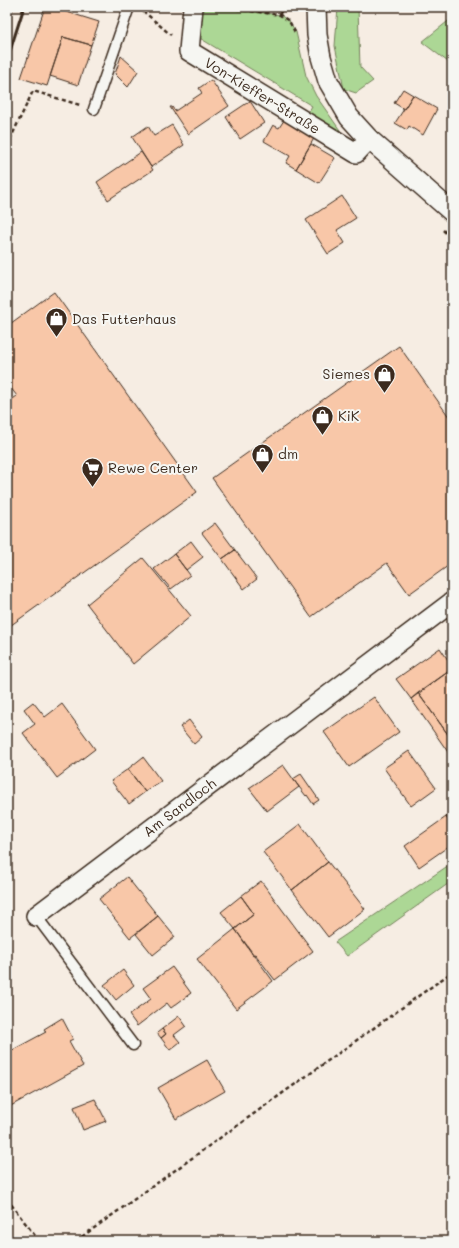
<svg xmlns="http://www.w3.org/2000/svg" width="459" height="1248" font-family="Mali,sans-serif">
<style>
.green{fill:#acd795;stroke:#74805a}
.building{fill:#f8c7a8;stroke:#3b2a1e}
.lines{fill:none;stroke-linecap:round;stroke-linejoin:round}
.lane-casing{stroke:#3b2a1e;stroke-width:13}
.street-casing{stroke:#3b2a1e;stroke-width:22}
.path{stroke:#3b2a1e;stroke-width:2.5;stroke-dasharray:4 3;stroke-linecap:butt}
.lane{stroke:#f6f6f2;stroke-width:10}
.street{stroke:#f6f6f2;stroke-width:19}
.rail{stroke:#3b2a1e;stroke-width:3}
.labels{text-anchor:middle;stroke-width:4;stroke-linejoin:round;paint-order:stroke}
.street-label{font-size:14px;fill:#3b2a1e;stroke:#f6f6f2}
.poi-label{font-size:14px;fill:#3b2a1e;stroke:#f6f6f2;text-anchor:start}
</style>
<rect width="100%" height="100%" fill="#f6ede3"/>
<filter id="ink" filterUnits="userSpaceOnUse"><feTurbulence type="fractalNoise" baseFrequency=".025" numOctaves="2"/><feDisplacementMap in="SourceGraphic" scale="8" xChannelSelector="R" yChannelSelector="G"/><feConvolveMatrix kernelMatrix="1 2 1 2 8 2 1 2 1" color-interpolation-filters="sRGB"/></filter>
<g filter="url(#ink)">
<path class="green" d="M203 7H223L280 15 289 21 296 32 306 76 316 96 356 153 303 121 312 106 198 37 199 10Z
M338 7H358L360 67 373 81 356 93 344 89 335 46Z
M452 18V65L422 42Z
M452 863V881L347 956 335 942Z"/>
<path class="building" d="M45 7H51L99 22 91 45 63 37 47 86 21 78Z
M63 37 91 45 78 85 50 76Z
M121 56 138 71 128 87 115 74Z
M211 80 229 106 188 134 170 107H172L175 111 202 93 199 88Z
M403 89 413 95 404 109 394 103Z
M413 95 437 109 423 135 409 126 407 130 395 123Z
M250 101 264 123 240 139 226 117Z
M286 117 316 135 296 169 286 163 290 156 264 141 273 125 279 128Z
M172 125 184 145 151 167 132 137 148 126 154 136Z
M311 144 335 158 319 183 296 169Z
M141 152 153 170 108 200 97 182Z
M342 196 356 218 337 230 345 243 328 254 306 220Z
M54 292 197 492 7 628V403L17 396 7 383V326Z
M399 346 452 421V563L409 594 387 563 311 617 212 478Z
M215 523 235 550 222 559 202 533Z
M191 541 203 557 186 570 174 554Z
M235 550 257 579 244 589 222 559Z
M174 554 190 575 171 589 154 569Z
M143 558 191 616 133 664 87 604Z
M440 648 452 666V669L411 699 396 679Z
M452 669V740L418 693Z
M418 693 452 740V753L450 755 411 699Z
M374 697 399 732 349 767 324 732Z
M33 702 45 717 62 704 95 749 57 778 23 733 35 724 24 709Z
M189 720 202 737 194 744 180 727Z
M409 751 436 788 411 806 384 768Z
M143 757 161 781 145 792 128 769Z
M283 765 299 787 267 811 249 788Z
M128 769 145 792 129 804 111 781Z
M301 774 319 800 313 804 307 795 306 796 293 779Z
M452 814V825L446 817Z
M446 817 452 825V844L419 867 405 846Z
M300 824 328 862 292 890 263 852Z
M328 862 365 909 328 937 292 890Z
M127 877 158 916 130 938 99 899Z
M261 881 313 951 275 980 255 954 253 955 235 929 254 914 241 896Z
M241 896 254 914 235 929 221 912Z
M158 916 175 937 153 955 136 934Z
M235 929 273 981 236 1009 197 959Z
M172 967 191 993 171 1008 167 1003 137 1026 129 1015 151 999 143 988Z
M123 970 134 985 116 1000 104 985Z
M179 1016 186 1026 174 1035 180 1042 170 1050 161 1038 166 1034 162 1029Z
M62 1018 73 1039 69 1041 83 1066 7 1108V1053L46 1032 44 1029Z
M162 1029 166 1034 161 1038 157 1033Z
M207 1060 225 1091 176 1119 158 1088Z
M95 1099 106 1121 83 1130 74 1107Z"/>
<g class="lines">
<defs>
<path id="lane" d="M94 109 129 7
M36 916 133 1045"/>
<g id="street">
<path id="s1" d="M193 7 189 51 356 153 369 139"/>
<path d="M316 7 317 35 321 57 328 81 349 117 369 139 452 212"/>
<path id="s2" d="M36 916 452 602"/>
</g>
</defs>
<use href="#lane" class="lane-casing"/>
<use href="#street" class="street-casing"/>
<path class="path" d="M223 7 280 15 289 21 296 34
M143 11 171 35
M280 14 282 7
M7 146 33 91 80 105
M443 230 452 239
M7 1199 39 1241
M76 1241 452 972"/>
<use href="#lane" class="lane"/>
<use href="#street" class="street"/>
<path class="rail" d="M7 22 12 7
M7 60 24 7"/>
</g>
</g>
<defs>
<symbol id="shop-pin" viewBox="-11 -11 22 30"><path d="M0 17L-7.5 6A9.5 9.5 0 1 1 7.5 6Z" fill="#3b2a1e" stroke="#f6f6f2"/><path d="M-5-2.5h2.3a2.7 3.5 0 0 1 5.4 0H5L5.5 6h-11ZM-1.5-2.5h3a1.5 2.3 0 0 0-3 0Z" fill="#fff"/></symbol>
<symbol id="supermarket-pin" viewBox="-11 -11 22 30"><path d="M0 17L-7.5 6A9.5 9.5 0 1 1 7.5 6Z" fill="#3b2a1e" stroke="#f6f6f2"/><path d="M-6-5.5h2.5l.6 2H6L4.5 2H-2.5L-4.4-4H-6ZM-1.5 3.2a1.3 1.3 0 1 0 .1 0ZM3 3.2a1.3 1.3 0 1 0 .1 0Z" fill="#fff"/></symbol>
</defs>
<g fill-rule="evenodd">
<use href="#shop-pin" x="44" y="306" width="25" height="34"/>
<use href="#shop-pin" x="372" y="362" width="25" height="34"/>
<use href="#shop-pin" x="310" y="404" width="25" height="34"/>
<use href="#shop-pin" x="250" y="442" width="25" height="34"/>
<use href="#supermarket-pin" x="80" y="456" width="25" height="34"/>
</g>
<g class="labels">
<g class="street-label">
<text dy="5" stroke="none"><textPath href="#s1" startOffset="130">Von-Kieffer-Straße</textPath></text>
<text dy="5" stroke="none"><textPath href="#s2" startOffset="180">Am Sandloch</textPath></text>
</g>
<g class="poi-label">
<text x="72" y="324">Das Futterhaus</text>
<text x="370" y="379" text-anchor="end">Siemes</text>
<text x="338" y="421">KiK</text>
<text x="278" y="459">dm</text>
<text x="108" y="473">Rewe Center</text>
</g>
</g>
<rect width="459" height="1248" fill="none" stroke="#f6f6f2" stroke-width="24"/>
<rect x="12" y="12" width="435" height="1224" fill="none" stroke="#3b2a1e" stroke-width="1.5" filter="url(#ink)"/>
</svg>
